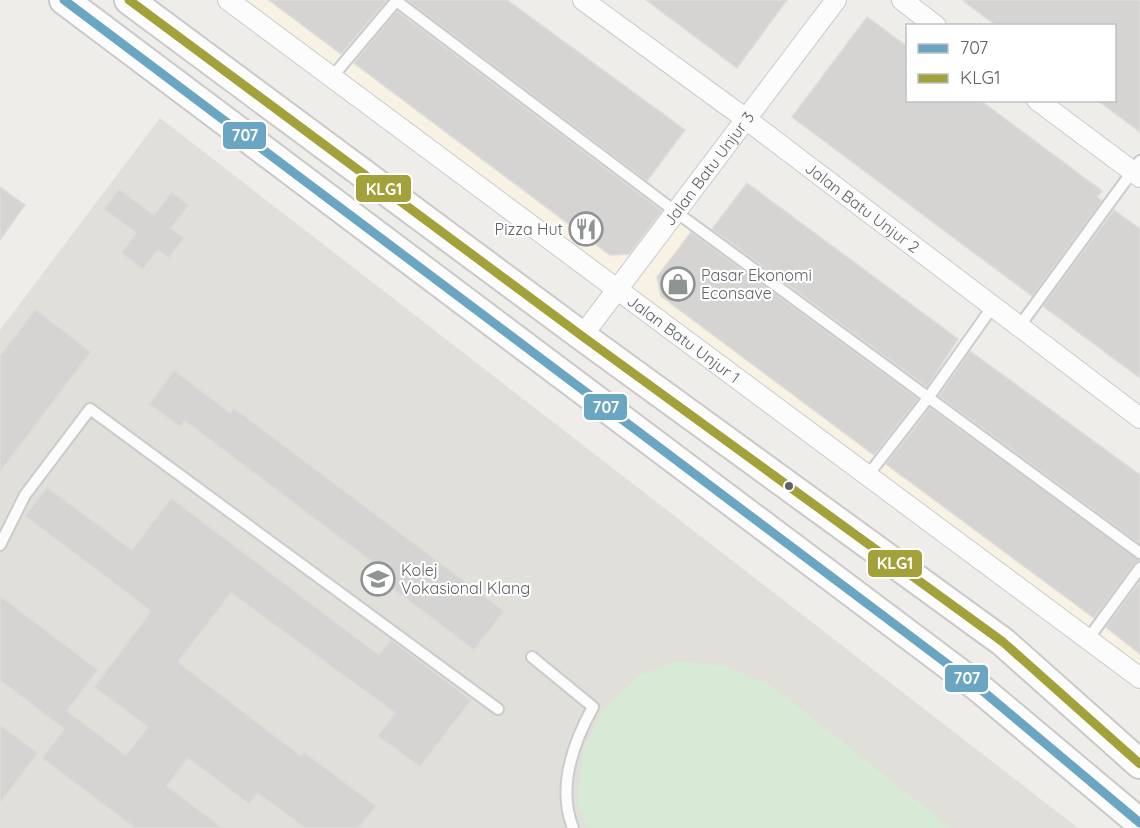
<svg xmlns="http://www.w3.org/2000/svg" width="1140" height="828" font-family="Quicksand,sans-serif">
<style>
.commercial{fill:#f7f2e3}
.education{fill:#e1dfd9}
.green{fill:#d7ead5}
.building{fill:#d5d4d2;stroke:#dedcd8;stroke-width:1.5}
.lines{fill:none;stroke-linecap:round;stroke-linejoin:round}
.lane-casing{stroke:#cacbcb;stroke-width:14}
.street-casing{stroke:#cacbcb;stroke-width:22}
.secondary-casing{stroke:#c9c9ca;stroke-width:32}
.lane{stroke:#fcfcfc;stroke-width:10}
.street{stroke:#fcfcfc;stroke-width:20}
.secondary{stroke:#fcfcfc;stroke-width:28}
.bus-1-casing{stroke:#fff;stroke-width:14}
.bus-2-casing{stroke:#fff;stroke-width:14}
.bus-1{stroke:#6aa6c1;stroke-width:9}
.bus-2{stroke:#a3a139;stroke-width:9}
.bus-dot{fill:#5e6267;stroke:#fff;stroke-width:2}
.labels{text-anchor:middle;stroke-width:4.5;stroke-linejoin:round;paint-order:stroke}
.street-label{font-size:16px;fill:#5e6267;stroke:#fff}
.poi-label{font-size:16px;fill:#5e6267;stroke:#fff;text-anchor:start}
.line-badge{stroke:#fff;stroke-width:2}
.badge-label{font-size:16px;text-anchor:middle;font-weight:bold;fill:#fff}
</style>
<rect width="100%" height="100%" fill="#eeede9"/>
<path class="commercial" d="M242 0H389L685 224 1140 559V670Z"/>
<path class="education" d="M160 118 1078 828H0V330Z"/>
<path class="green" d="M677 661 725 666 773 687 951 828H588L577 802 583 751 604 708 638 676Z"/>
<path class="building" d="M269 0H387L341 54Z
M407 0H507L685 130 647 181Z
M646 0H787L737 68Z
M962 0H1140V132L1097 100H1114V26H997Z
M397 11 662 211 629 254 610 255 354 63Z
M867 17 908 47V100H980L1102 191 1097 197 1102 201 1032 296 792 117Z
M747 183 958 339 927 387 712 229Z
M0 187 25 205 0 240Z
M119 189 154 215 171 192 189 205 171 228 184 238 169 258 158 250 143 269 121 253 136 233 104 209Z
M1114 210 1140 229V378L1043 306Z
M691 232 918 399 874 455 661 296 657 277Z
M35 309 91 352 0 472V356Z
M970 351 1140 475V544L939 396Z
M174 370 230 413 234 408 504 611 474 650 366 568 371 561 185 421 180 427 149 404Z
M930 408 1140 560 1134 564 1094 618 886 464Z
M47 487 132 550 171 498 379 655 391 640 471 700 420 767 378 736 395 713 231 593 178 662 301 756 304 752 376 806 359 828H305L258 793 249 804 188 758 167 786 223 828H135L42 758 64 729 0 680V596L98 670 67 711 126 755 148 727 94 687 151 611 25 516Z
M1140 581V654L1106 627Z
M0 725 38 753 0 803Z"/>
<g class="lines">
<defs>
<path id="lane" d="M395 0 676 212 1140 553
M332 77 397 0
M1018 328 1140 161
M868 475 928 398 993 306
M0 545 25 495 90 409 498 709
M1088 639 1140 568
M532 657 593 707C573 743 557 788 573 828"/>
<g id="street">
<path id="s1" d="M228 0 1140 678"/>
<path id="s2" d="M583 0 746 119 1140 418"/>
<path d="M902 0 936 26"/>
<path d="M1037 100 1140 177"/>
<path id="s3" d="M582 336 836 0"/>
</g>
<path id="secondary" d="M64 0 978 687 1140 823
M129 0 582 336 1003 642 1140 764"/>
</defs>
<use href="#lane" class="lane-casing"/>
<use href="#street" class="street-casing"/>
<use href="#secondary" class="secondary-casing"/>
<use href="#lane" class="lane"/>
<use href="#street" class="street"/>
<use href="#secondary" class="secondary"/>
<defs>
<path id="bus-1" d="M64 0 978 687 1140 823"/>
<path id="bus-2" d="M129 0 582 336 1003 642 1140 764"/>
</defs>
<use href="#bus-1" class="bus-1-casing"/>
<use href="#bus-2" class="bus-2-casing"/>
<use href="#bus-1" class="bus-1"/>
<use href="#bus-2" class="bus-2"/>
</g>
<defs>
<symbol id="restaurant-ring" viewBox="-11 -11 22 22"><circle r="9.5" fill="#fff" stroke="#909394" stroke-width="1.5"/><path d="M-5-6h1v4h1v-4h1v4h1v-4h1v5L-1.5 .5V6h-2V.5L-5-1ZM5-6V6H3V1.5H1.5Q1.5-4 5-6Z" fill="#909394"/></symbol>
<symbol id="shop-ring" viewBox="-11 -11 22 22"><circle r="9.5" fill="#fff" stroke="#909394" stroke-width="1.5"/><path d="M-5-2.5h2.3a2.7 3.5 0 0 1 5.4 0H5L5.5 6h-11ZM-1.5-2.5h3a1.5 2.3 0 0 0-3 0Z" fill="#909394"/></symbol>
<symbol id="school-ring" viewBox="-11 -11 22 22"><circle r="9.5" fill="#fff" stroke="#909394" stroke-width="1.5"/><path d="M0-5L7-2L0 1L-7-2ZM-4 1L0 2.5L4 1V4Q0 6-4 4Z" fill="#909394"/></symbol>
</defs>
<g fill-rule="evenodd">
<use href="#restaurant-ring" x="567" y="210" width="38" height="38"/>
<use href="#shop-ring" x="659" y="265" width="38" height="38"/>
<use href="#school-ring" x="359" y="560" width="38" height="38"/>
</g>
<circle class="bus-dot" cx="789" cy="486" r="5"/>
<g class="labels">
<g class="street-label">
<text dy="6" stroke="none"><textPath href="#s3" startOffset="210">Jalan Batu Unjur 3</textPath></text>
<text dy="6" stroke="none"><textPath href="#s2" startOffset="348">Jalan Batu Unjur 2</textPath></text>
<text dy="6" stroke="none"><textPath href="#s1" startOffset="568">Jalan Batu Unjur 1</textPath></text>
</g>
<g class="poi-label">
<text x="563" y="235" text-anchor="end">Pizza Hut</text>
<text x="701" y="281">Pasar Ekonomi<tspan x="701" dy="18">Econsave</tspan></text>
<text x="401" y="576">Kolej<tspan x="401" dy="18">Vokasional Klang</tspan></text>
</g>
</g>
<g class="line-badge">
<rect x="222" y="121" width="45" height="29" rx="6" fill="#6aa6c1"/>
<rect x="355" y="174" width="57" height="29" rx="6" fill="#a3a139"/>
<rect x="583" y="393" width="45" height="28" rx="6" fill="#6aa6c1"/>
<rect x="867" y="549" width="56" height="29" rx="6" fill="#a3a139"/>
<rect x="944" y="664" width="45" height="29" rx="6" fill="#6aa6c1"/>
</g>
<g class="badge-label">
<text x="245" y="141">707</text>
<text x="384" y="195">KLG1</text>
<text x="606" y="413">707</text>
<text x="895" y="569">KLG1</text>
<text x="967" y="684">707</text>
</g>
<rect x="906" y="24" width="210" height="78" fill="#ffffff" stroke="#bfc0c2" stroke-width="1.5"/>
<rect x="918" y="44" width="30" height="9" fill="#6aa6c1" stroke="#bfc0c2" stroke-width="1.5"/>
<text x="960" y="54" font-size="18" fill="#5e6267">707</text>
<rect x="918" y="74" width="30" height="9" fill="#a3a139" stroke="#bfc0c2" stroke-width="1.5"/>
<text x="960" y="84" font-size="18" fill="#5e6267">KLG1</text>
</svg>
